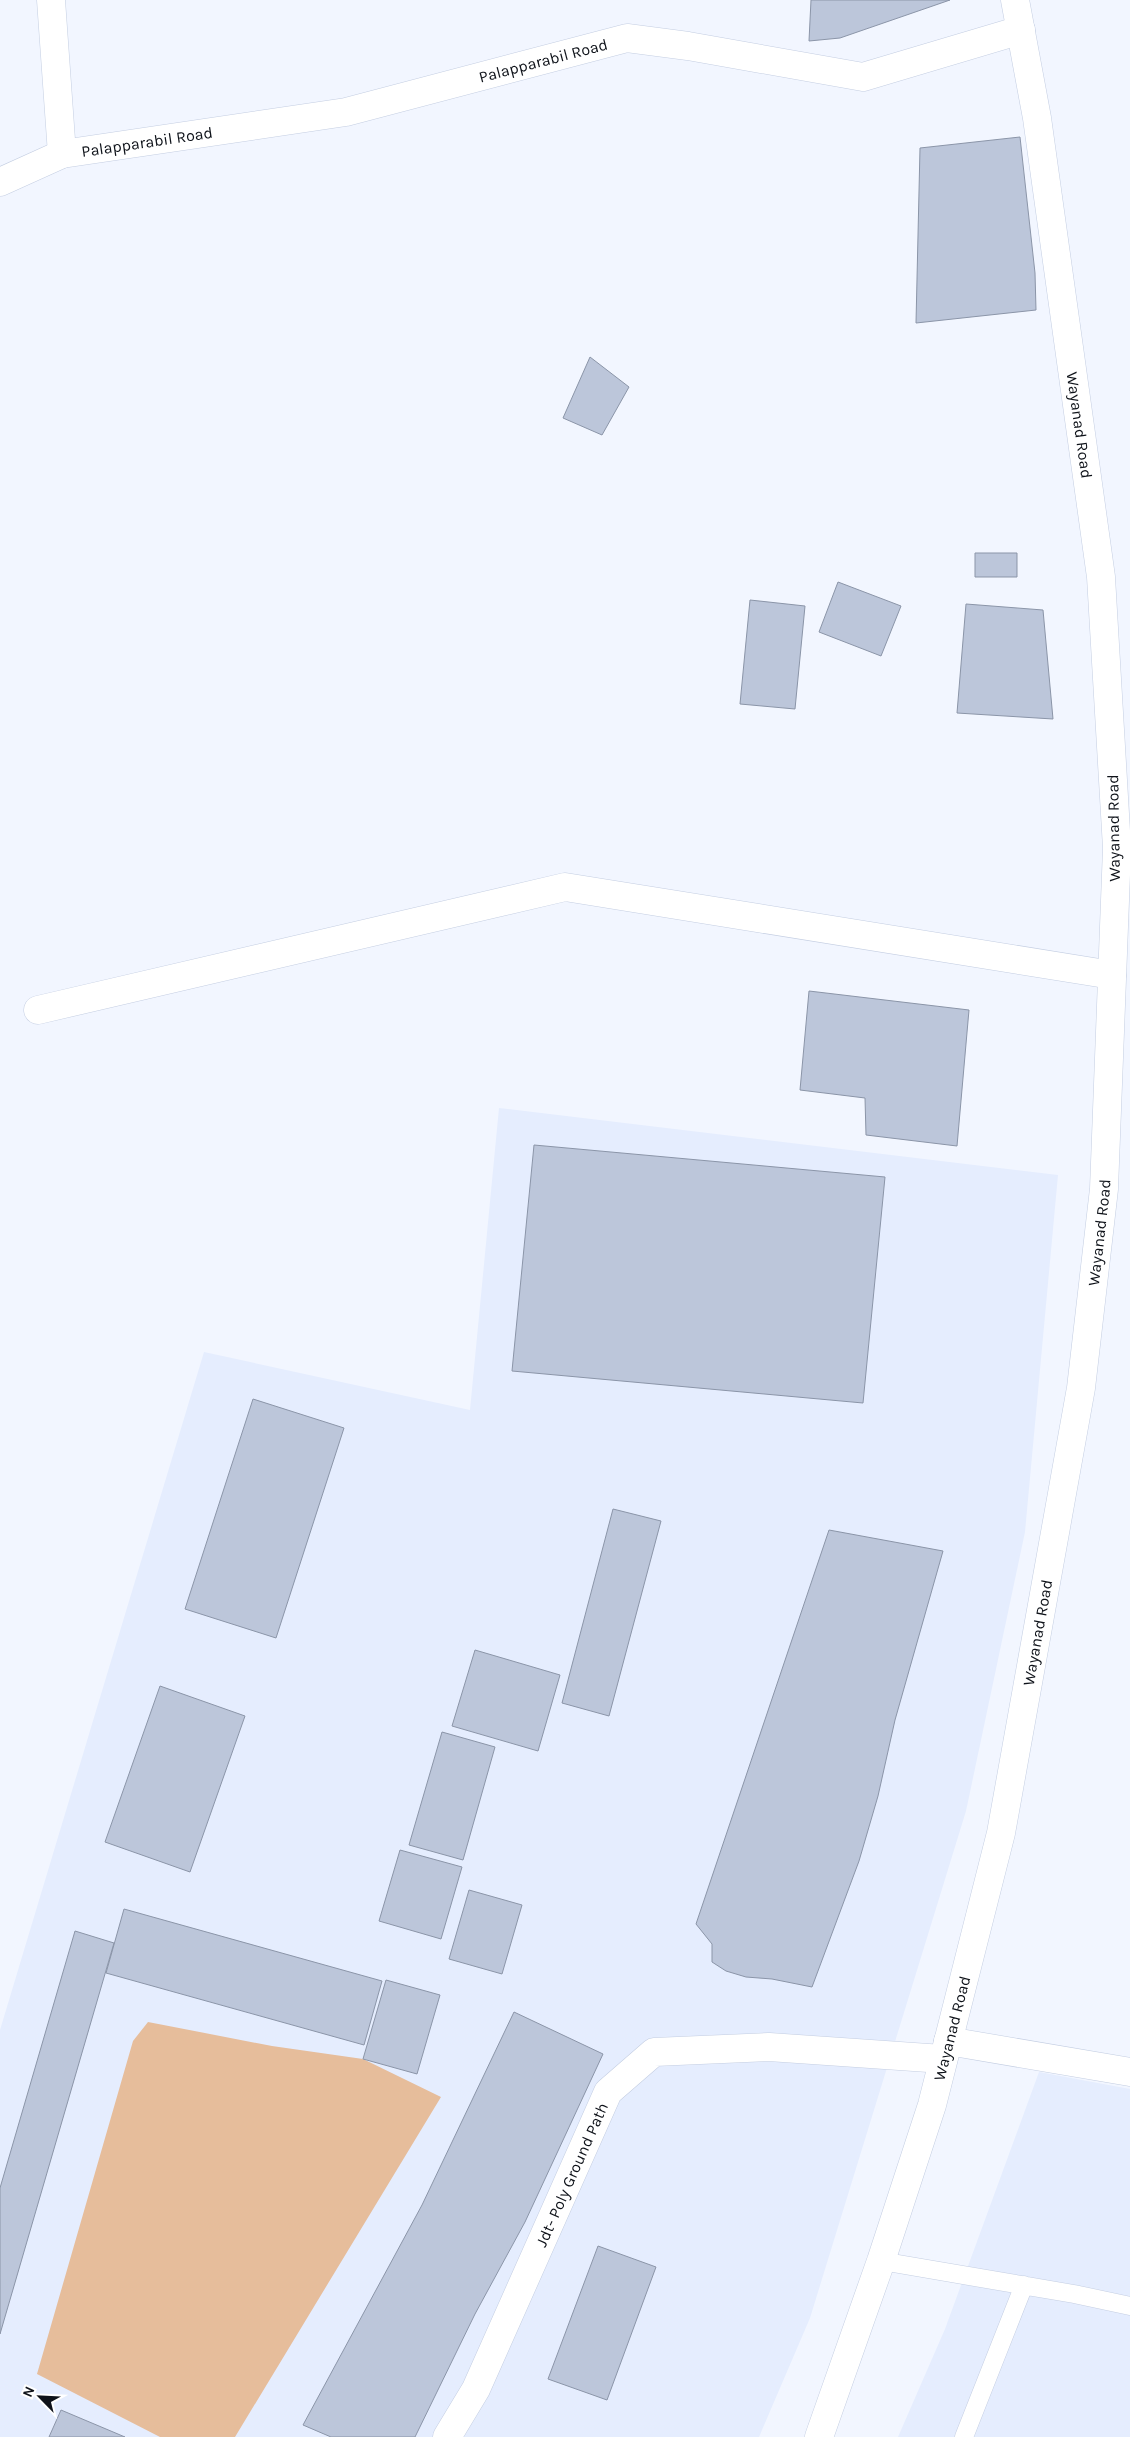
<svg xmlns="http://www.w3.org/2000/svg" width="1130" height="2437" font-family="Karla,sans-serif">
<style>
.built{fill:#e5edfe}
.green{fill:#e6bd9b}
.building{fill:#bcc6da;stroke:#8b95a8}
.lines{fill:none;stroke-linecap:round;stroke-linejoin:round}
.lane-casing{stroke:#c4cee2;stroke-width:19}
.street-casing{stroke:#c4cee2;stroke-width:29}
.highway-casing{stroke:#c4cee2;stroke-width:29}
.lane{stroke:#fff;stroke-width:18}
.street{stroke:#fff;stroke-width:28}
.highway{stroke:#fff;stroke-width:28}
.labels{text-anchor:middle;stroke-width:4;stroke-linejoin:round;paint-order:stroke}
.street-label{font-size:16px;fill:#0e1219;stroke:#fff}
</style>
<rect width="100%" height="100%" fill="#f2f6ff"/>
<path class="built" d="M499 1108 1058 1175 1025 1532 966 1811 810 2318 759 2437H0V2030L204 1352 470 1410Z
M1039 2072 1130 2089V2437H898L945 2329Z"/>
<path class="green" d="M148 2022 272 2046 363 2059 441 2097 235 2437H160L37 2374 133 2041Z"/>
<path class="building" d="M811 0H950L840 38 809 41Z
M1020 137 1035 273 1036 310 916 323 920 148Z
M590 357 629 387 602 435 563 418Z
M975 553H1017V577H975Z
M838 582 901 606 881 656 819 632Z
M750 600 805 606 795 709 740 704Z
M966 604 1043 610 1053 719 957 713Z
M809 991 969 1010 957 1146 866 1135 865 1098 800 1090Z
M534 1145 885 1177 863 1403 512 1371Z
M253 1399 344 1428 276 1638 185 1609Z
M613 1509 661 1521 609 1716 562 1703Z
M829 1530 943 1551 895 1720 878 1796 859 1861 812 1987 772 1979 746 1977 726 1971 712 1962V1944L696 1924Z
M475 1650 560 1675 538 1751 452 1726Z
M160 1686 245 1716 190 1872 105 1842Z
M442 1732 495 1747 463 1860 409 1845Z
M400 1850 462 1867 441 1939 379 1921Z
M469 1890 522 1905 502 1974 449 1959Z
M124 1909 382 1981 364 2045 106 1973Z
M75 1931 114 1943 0 2334V2188Z
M386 1980 440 1995 417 2074 363 2059Z
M514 2012 603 2054 525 2222 475 2314 415 2437H331L303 2425 422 2205Z
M598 2246 656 2267 607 2400 548 2379Z
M61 2410 125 2437H49Z"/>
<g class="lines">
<defs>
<path id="lane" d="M881 2261 1074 2294 1130 2306
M964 2437 1024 2285"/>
<g id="street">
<path d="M51 0 62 154"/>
<path id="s1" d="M0 182 62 154 346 112 627 38 688 46 863 77 1021 30"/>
<path d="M38 1010 565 887 1112 975"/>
<path d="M948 2041 1130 2072"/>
<path id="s2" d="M447 2437 476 2389 608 2092 654 2052 769 2047 943 2059"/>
</g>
<g id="highway">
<path id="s3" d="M819 2437 881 2261 932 2105 1001 1833 1081 1388 1104 1189 1117 848 1101 577 1037 118 1015 0"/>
</g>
</defs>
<use href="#lane" class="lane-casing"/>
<use href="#street" class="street-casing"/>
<use href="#highway" class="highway-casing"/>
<use href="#lane" class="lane"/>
<use href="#street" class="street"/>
<use href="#highway" class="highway"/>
</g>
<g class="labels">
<g class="street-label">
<text dy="6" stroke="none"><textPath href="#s1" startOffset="559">Palapparabil Road</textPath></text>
<text dy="6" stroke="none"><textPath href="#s1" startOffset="154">Palapparabil Road</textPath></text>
<text transform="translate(1080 425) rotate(82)" y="6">Wayanad Road</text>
<text transform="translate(1113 828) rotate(-91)" y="6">Wayanad Road</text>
<text dy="6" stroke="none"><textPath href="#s3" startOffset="1240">Wayanad Road</textPath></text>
<text dy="6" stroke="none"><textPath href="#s3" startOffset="835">Wayanad Road</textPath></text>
<text dy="6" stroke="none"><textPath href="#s3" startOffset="430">Wayanad Road</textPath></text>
<text dy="6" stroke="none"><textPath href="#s2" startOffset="291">Jdt- Poly Ground Path</textPath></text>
</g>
</g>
<g transform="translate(40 2397) rotate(294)" stroke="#ffffff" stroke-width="4" paint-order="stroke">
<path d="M0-4L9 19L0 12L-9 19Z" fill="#0e1219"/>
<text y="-8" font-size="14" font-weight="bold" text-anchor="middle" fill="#0e1219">N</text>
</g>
</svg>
